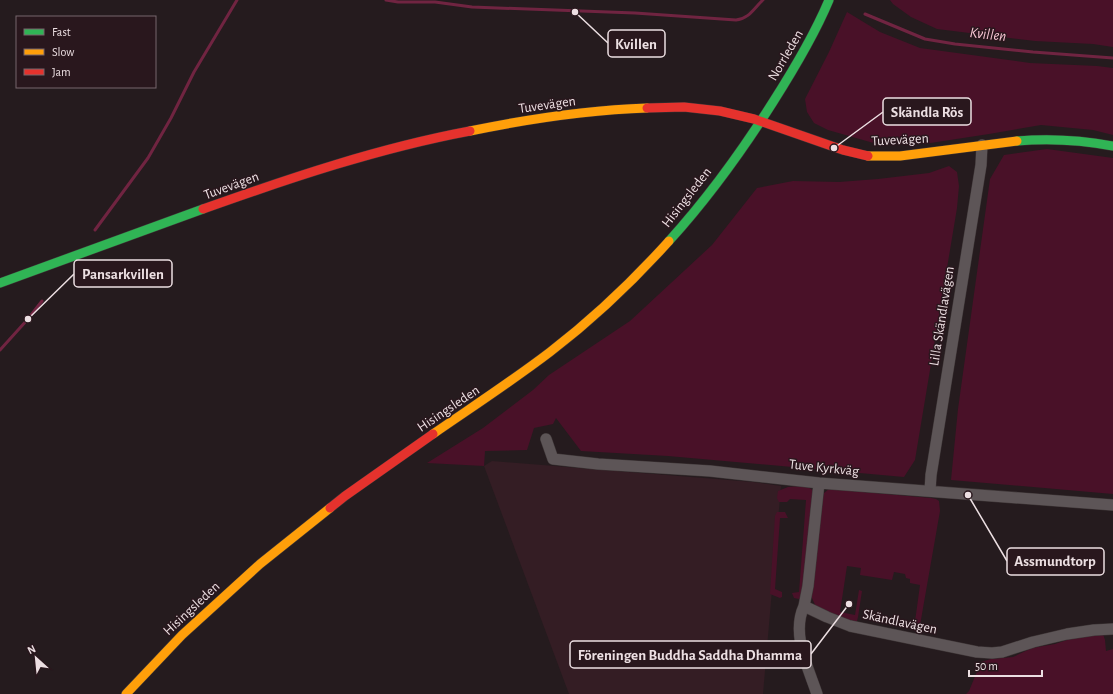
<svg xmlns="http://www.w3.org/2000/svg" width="1113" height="694" font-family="'Alegreya Sans',sans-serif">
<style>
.built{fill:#341d24}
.green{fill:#491128}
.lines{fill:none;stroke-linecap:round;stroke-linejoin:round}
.stream{stroke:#702441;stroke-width:3}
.street-casing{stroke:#3e3637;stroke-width:12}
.fast-casing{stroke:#3e3637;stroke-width:10}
.slow-casing{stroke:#3e3637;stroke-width:10}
.jam-casing{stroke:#3e3637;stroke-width:10}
.street{stroke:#5d5557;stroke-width:11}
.fast{stroke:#30b455;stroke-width:9}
.slow{stroke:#ff9f0a;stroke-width:9}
.jam{stroke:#e5322d;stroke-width:9}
.labels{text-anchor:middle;stroke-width:3;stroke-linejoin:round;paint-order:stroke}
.street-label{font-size:14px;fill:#ecdfe2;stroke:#29171d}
.water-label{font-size:15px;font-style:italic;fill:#fac8d6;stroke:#29171d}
.leader{fill:none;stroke:#ecdfe2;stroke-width:1.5}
.callout-dot{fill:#ecdfe2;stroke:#29171d;stroke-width:1.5}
.callout{fill:#29171d;stroke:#ecdfe2;stroke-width:1.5}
.callout-label{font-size:15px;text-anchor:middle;font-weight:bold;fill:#ecdfe2}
</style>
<rect width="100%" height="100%" fill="#251b1e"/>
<path class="built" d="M492 461 753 482 781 486 763 694H569L484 466Z"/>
<path class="green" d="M890 0H1113V47L1093 44 1035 41 937 29 911 17 893 4Z
M847 12 880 32 920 48 1030 63 1097 66 1113 68V135L1093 130 1041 125 989 134 924 144H877L828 130 814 123 807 112 805 99 829 52Z
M1047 149 1113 158V494L951 480 958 409 990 179 1004 155Z
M949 166 957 172 959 186 957 208 915 460 904 477 668 456 581 451 556 418 553 424 534 428 527 450 485 451 484 466 427 463 483 428 533 390 549 375 630 321 712 245 757 188 793 181 839 182 878 179 929 173Z
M788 487C796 487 807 484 813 491L803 595 799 599 794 598 792 593 799 592 806 500 790 499 787 502H779L777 498 778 491Z
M829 489 931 498 936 499 939 501 940 511 919 631 918 630 914 631V629L920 585 910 583V579L906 578 905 574 894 572 892 580 860 575 861 568 847 566 840 612 855 615 859 590 862 591 858 617 857 621 853 623 816 607 812 598V592L823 497 824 493Z
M777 512H785L788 518H780L775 589 782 592V597L780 598 770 594 775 516Z
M1103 634 1105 640 1106 651 1113 649V694H966L969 691 981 662 991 659 1013 657 1032 648 1055 644 1076 637Z"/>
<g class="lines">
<path class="stream" d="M386 0 398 2H435L472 7 635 13 736 20C749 19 754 8 763 0
M865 14 925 39 955 44 1033 52 1113 58
M95 230 148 158 171 118 194 72 237 0
M0 350 28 319 42 301"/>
<defs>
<path id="street" d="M546 439 553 459 598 464 710 471 819 483 1113 505
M819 483 808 586 804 606 827 617 850 626 977 652 992 653 1002 652 1033 642 1067 634 1094 630 1113 629
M930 491 931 475 981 165 982 145
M804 606C791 634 808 667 817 694"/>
<path id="fast" d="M1017 141C1050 138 1081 140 1113 146
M669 241C708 198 742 151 773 102 794 69 814 36 829 0
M0 283 203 209"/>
<path id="slow" d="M470 131C528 119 588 110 647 108
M868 156H900L1017 141
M433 434C472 407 512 381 550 352 593 319 633 281 669 241
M126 694 182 635 260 564 330 508"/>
<path id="jam" d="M647 108 684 107 720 111 754 119 843 150 868 156
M203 209C290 178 379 148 470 131
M330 508 345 496 433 434"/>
</defs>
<use href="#street" class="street-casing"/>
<use href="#fast" class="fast-casing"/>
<use href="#slow" class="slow-casing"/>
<use href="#jam" class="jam-casing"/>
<use href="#street" class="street"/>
<use href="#fast" class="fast"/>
<use href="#slow" class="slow"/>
<use href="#jam" class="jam"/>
</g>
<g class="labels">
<g class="street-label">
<text transform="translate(785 55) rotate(-60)" y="5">Norrleden</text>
<text transform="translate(547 104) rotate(-8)" y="5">Tuvevägen</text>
<text transform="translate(900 139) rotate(-3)" y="5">Tuvevägen</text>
<text transform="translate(231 185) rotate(-20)" y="5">Tuvevägen</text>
<text transform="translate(686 197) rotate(-52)" y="5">Hisingsleden</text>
<text transform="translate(941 316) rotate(-81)" y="5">Lilla Skändlavägen</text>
<text transform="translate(448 408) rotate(-34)" y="5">Hisingsleden</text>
<text transform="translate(824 467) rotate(6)" y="5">Tuve Kyrkväg</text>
<text transform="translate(191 608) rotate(-43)" y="5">Hisingsleden</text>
<text transform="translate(900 621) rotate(12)" y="5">Skändlavägen</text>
</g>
<g class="water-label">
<text transform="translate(988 34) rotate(6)" y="5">Kvillen</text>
</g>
</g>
<path class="leader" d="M575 12L608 43M834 148L883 112M28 319L74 274M968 495L1007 561M849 604L811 654"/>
<g class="callout-dot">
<circle cx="575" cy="12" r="4"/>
<circle cx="834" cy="148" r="4"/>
<circle cx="28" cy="319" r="4"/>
<circle cx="968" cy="495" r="4"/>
<circle cx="849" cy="604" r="4"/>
</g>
<g class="callout">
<rect x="608" y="30" width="57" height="27" rx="4"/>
<rect x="883" y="98" width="88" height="27" rx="4"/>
<rect x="74" y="260" width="98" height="27" rx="4"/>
<rect x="1007" y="548" width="97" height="27" rx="4"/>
<rect x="570" y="641" width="241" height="27" rx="4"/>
</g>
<g class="callout-label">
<text x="636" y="49">Kvillen</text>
<text x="927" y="117">Skändla Rös</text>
<text x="123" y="279">Pansarkvillen</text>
<text x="1055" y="566">Assmundtorp</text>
<text x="690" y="660">Föreningen Buddha Saddha Dhamma</text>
</g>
<rect x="16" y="16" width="140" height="72" fill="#29171d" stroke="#77676c"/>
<rect x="24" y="29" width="20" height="6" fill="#30b455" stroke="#77676c"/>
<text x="52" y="36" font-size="12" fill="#ecdfe2">Fast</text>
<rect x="24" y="49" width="20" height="6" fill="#ff9f0a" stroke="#77676c"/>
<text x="52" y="56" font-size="12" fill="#ecdfe2">Slow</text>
<rect x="24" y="69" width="20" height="6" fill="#e5322d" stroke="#77676c"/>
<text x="52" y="76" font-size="12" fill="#ecdfe2">Jam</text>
<g transform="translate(36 658) rotate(333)" stroke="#29171d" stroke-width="3" paint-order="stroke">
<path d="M0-3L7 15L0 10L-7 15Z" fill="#ecdfe2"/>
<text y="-6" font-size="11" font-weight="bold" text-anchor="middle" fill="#ecdfe2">N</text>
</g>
<path d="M969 670v6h73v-6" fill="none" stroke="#ecdfe2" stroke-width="2"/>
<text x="975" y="670" font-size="12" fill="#ecdfe2" stroke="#29171d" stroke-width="3" paint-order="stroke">50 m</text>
</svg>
